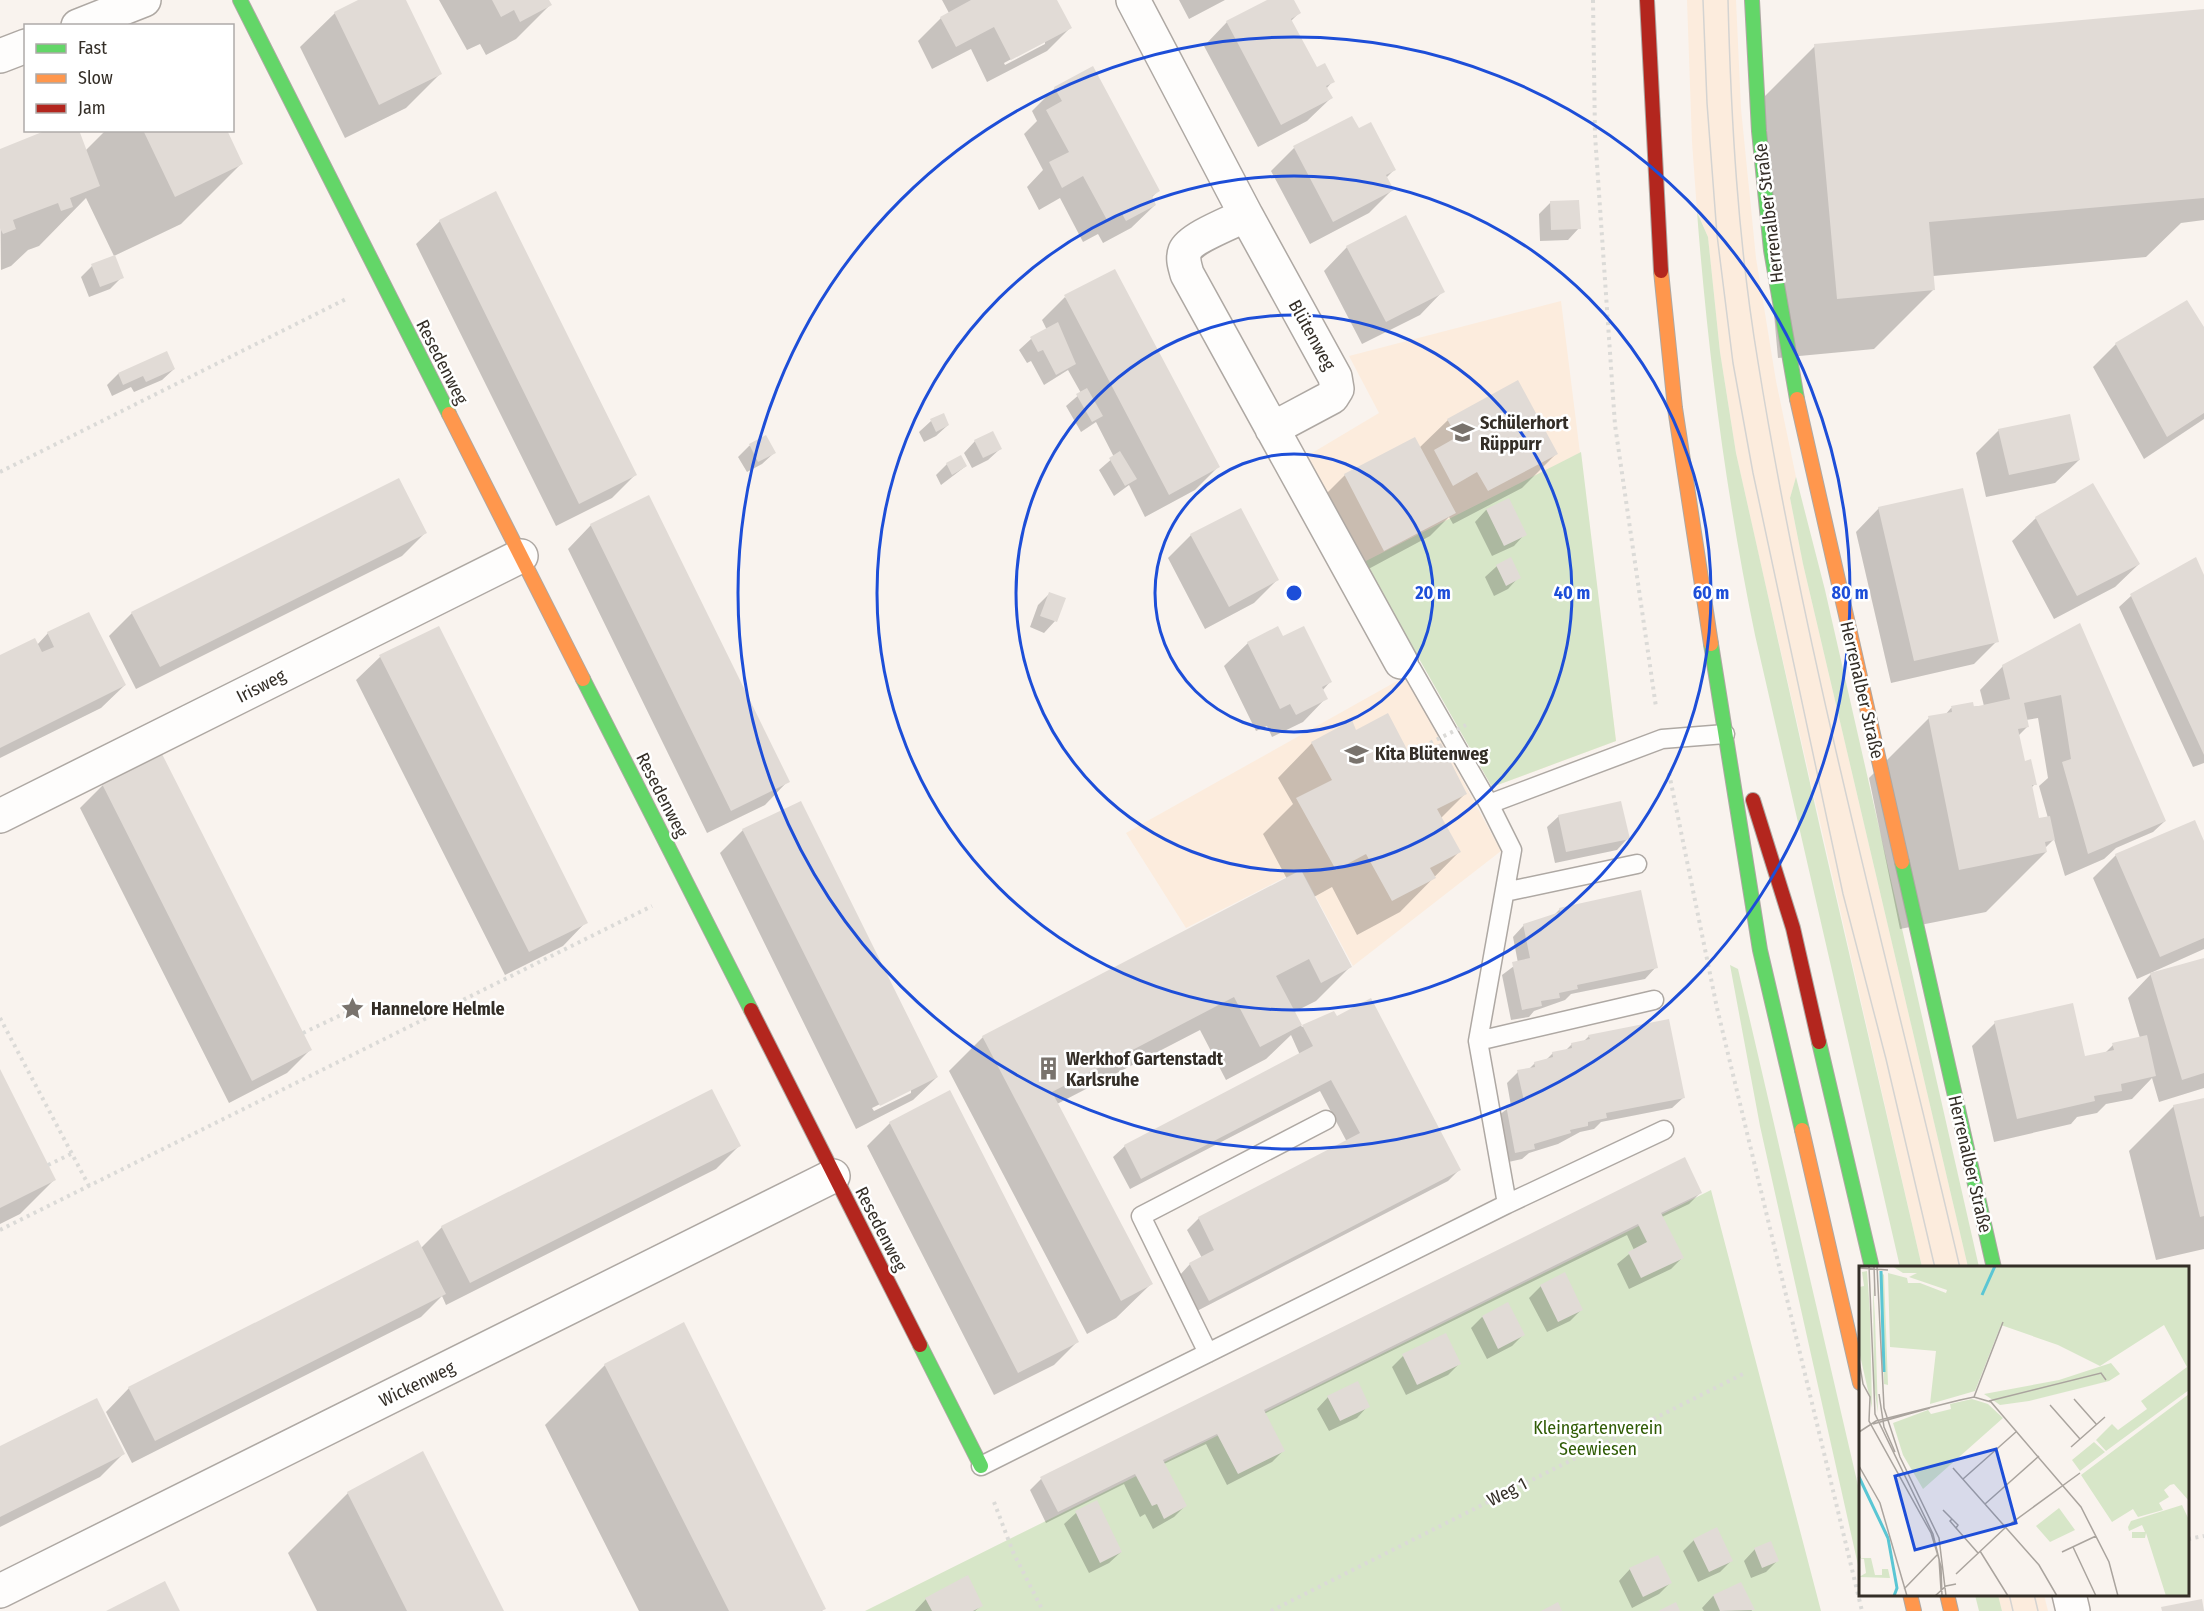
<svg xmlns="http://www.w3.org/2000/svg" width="2204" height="1611" font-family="'Fira Sans Condensed',sans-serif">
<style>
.built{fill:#fcecdd}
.green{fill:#d7e6c8}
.shadow{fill:#0003;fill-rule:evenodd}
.building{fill:#e1dbd6}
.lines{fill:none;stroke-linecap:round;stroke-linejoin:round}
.lane-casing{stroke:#aea8a3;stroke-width:21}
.street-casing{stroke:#aea8a3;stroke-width:36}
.fast-casing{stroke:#aea8a3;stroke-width:16}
.slow-casing{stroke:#aea8a3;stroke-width:16}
.jam-casing{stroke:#aea8a3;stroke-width:16}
.path{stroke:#dbdad7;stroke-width:4;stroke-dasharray:3 4.5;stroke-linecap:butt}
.lane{stroke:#fefdfc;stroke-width:18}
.street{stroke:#fefdfc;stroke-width:33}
.fast{stroke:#63d668;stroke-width:14}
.slow{stroke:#ff974d;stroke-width:14}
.jam{stroke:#b3261e;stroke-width:14}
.tram{stroke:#d4d3d1;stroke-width:1.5}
.path-bridge{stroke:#dbdad7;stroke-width:4;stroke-dasharray:3 4.5;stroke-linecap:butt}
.ring{fill:none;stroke:#1d4ed8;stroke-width:3}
.labels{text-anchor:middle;stroke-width:5;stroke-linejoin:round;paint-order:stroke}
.street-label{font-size:18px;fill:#342e27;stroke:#fff}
.poi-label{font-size:18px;font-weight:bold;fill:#342e27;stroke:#fff;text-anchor:start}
.park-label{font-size:18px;fill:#305c06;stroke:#fff}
.inset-river{fill:none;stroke:#5ac6d4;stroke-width:3}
.inset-road{fill:none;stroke:#aaa49e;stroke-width:1.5}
.view{fill:#1d4ed8;fill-opacity:0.15;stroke:#1d4ed8;stroke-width:3}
.inset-edge{fill:none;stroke:#342e27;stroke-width:3}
.centre{fill:#1d4ed8;stroke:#fff;stroke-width:3}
.ring-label{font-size:18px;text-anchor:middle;font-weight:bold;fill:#1d4ed8;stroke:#fff;stroke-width:5;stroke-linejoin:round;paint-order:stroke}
</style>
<rect width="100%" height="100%" fill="#f9f3ee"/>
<path class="built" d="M1687 0H1736L1741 109 1756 258 1776 381 1796 477 1790 498 1803 564 1968 1267H1922L1761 565 1736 453 1720 352 1708 237 1697 211 1692 142Z
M1561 301 1616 741 1492 787 1307 456 1379 413 1349 356Z
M1406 676 1501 851 1353 966 1301 869 1186 928 1126 833Z
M1998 1595H2044L2048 1611H2002Z"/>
<path class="green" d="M1697 212 1708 237 1720 352 1736 453 1821 832 1922 1267H1900L1755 635C1726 495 1708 354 1697 212Z
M1581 452 1616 741 1492 787 1364 562Z
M1796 477 1825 590 1979 1267H1968L1803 564 1790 498Z
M1730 965 1738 969 1860 1494V1574L1760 1126Z
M1711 1190 1821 1611H865Z
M1975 1595H1998L2002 1611H1979Z"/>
<path class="shadow" d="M362 0H405L440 74 406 108 345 138 300 47 335 13Z
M439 0H548L550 5 516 39 486 55 480 44 467 50Z
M942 0H1056L1070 28 1047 51 987 82 971 49 932 69 918 41 941 18 949 13ZM1045 41V44L1005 65 1004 63Z
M1179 0H1225L1189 19Z
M1270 0H1292L1299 13 1291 21 1316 69 1333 81 1326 89 1331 98 1307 121 1258 147 1204 46 1227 22Z
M2204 11V220L2181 223 2146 257 1933 276 1934 289 1874 349 1778 358 1755 106 1815 46Z
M1092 68 1158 191 1151 198 1155 205 1131 228 1103 243 1098 234 1083 242 1060 198 1039 210 1027 187 1043 170 1024 134 1037 121 1032 111 1055 88Z
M106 130H225L241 164 181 224 114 256 86 198 39 246 28 250 11 266 1 270 0 150 85 151Z
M1359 130 1394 170 1386 178 1392 190 1369 213 1310 244 1271 171 1294 148Z
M1551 202 1579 228 1568 240 1540 241 1539 214Z
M440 221 635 475 612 498 556 526 416 244Z
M1347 247 1443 291 1420 315 1362 344 1324 271Z
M92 266 122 277 110 289 89 297 81 277Z
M1065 297 1218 467 1195 490 1145 517 1129 485 1114 496 1099 470 1114 457 1096 422 1081 432 1066 406 1081 393 1068 370 1044 385 1031 361 1027 363 1019 350 1031 339 1047 330 1042 320Z
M2204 330V419L2144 459 2093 367 2116 344Z
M174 369 162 380 134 392 131 387 112 396 107 385 118 374Z
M1448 420 1556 454 1522 488 1453 524 1449 517 1430 536 1361 573 1321 499 1345 475 1414 439 1419 448Z
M931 421 948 425 936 436 924 442 919 432Z
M1999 430 2079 460 2055 483 1986 497 1976 453Z
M765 437 774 453 762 464 747 472 738 457 749 446Z
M975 441 1000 449 988 460 972 468 964 453Z
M947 464 966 466 941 485 936 475Z
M2092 485 2139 564 2115 587 2054 619 2012 541 2036 518Z
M1508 500 1525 534 1514 546 1492 556 1475 522 1486 510Z
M1879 508 1997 641 1974 664 1891 683 1856 532Z
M591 525 788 781 765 805 707 833 568 549Z
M425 533 402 556 136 689 109 636 132 613Z
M1191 535 1277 580 1254 603 1205 629 1168 558Z
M2195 559 2204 579V763L2193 767 2119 607 2131 596Z
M1497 566 1519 577 1508 589 1494 596 1485 577Z
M1049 594 1055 621 1044 633 1030 627 1038 605Z
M2079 626 2165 821 2153 832 2116 848 2104 859 2065 876 2054 839 2045 848 2046 852 1986 912 1900 929 1869 778 1929 718 1945 715 1951 708 1984 706 1980 690 2003 666ZM2038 718 2048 778 2039 786 2048 818 2038 820 2031 788 2035 784 2023 762 2018 736 2027 727 2026 720Z
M438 628 586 922 563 946 505 975 356 680 380 657Z
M48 633 125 685 101 708 0 758V657L37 645Z
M1282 638 1330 682 1322 691 1326 698 1303 722 1272 737 1267 726 1256 731 1224 666 1248 643Z
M1356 732 1411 759 1465 794 1441 818 1459 852 1400 912 1357 935 1332 887 1314 897 1351 966 1316 1001 1294 1012 1302 1027 1333 1013 1459 1170 1448 1181 1197 1311 1179 1276 1190 1264 1202 1258 1187 1230 1199 1218 1347 1142 1320 1091 1130 1189 1113 1157 1125 1146 1300 1055 1291 1035 1266 1059 1226 1080 1200 1030 1057 1104 1151 1284 1116 1318 1087 1334 949 1071 983 1037 1287 879 1263 834 1293 804 1278 778 1312 743Z
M103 785 310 1050 287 1073 229 1103 80 808Z
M1559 816 1628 838 1617 850 1555 863 1547 827Z
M743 830 937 1077 913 1100 856 1129 720 853ZM911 1089V1093L874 1111 872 1108Z
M2204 844V949L2137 979 2093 878 2116 855Z
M1560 909 1656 967 1645 979 1571 994 1565 1000 1534 1011 1529 1017 1511 1020 1502 975 1518 963 1513 937 1524 925 1553 916Z
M2204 959V1088L2159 1102 2152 1078 2132 1099 2106 1104 2097 1113 2077 1117 2071 1124 1994 1142 1972 1046 1995 1023 2084 1058 2104 1054 2113 1045 2140 1038 2128 998 2152 973Z
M1589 1036 1684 1097 1672 1108 1601 1122 1594 1129 1580 1132 1558 1144 1529 1153 1522 1159 1504 1163 1495 1118 1511 1106 1507 1083 1518 1072 1528 1070 1535 1063 1545 1061 1553 1053 1565 1051 1572 1044 1583 1042Z
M0 1072 54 1180 20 1214 0 1224Z
M2204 1099V1249L2156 1260 2129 1151 2174 1106Z
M890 1123 1077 1342 1054 1365 994 1395 867 1146Z
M739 1146 716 1169 446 1305 442 1296 421 1317 132 1463 106 1412 129 1388 421 1248 442 1227Z
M1701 1192 1689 1204 1662 1217 1682 1258 1671 1269 1629 1289 1617 1264 1634 1250 1627 1235 1264 1414 1283 1451 1272 1462 1227 1485 1206 1444 1164 1464 1185 1506 1174 1517 1153 1529 1145 1514 1140 1517 1124 1484 1046 1523 1030 1490 1041 1479Z
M1541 1286 1581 1310 1570 1321 1547 1332 1529 1298Z
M1482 1317 1523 1335 1512 1346 1487 1359 1471 1328Z
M1403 1356 1459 1364 1448 1375 1406 1395 1392 1367Z
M605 1365 824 1608 822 1611H639L545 1425Z
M1328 1397 1368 1406 1357 1418 1329 1431 1317 1409Z
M0 1448 123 1454 100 1477 0 1527Z
M348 1493 502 1611H317L288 1553Z
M1096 1502 1121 1552 1109 1563 1089 1573 1064 1524 1076 1513Z
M1694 1540 1732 1560 1720 1572 1698 1582 1683 1551Z
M1755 1549 1777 1561 1766 1572 1751 1578 1744 1561Z
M1630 1569 1670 1583 1659 1594 1632 1608 1619 1581Z
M1740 1584 1752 1611H1704L1702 1608 1713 1596Z
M926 1599 981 1606 975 1611H915Z"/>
<path class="building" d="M358 0H406L442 74 379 105 334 12Z
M492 0H549L552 5 520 22 514 10 501 17Z
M971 0H1057L1072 28 1011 60 994 27 956 47 940 17Z
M1267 0H1294L1301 13 1291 19 1317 67 1325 63 1335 82 1326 86 1333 98 1281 125 1226 21Z
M2204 9V198L1929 222 1935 290 1837 299 1814 44Z
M1093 66 1160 191 1152 196 1156 205 1126 221 1121 212 1107 220 1083 176 1062 188 1049 162 1069 152 1046 110 1062 101 1054 87Z
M1352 116 1359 128 1371 122 1396 170 1386 175 1394 190 1333 222 1293 146Z
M47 130H79L100 186 70 198 73 207 61 211 58 203 13 220 16 229 3 234 0 228V149Z
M143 130H227L243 164 175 197Z
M496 191 637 475 579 504 439 220Z
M1579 200 1581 229 1551 230 1550 201Z
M1406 215 1445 292 1386 322 1346 246Z
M115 255 124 278 100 287 91 264Z
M1115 269 1220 467 1169 495 1064 295Z
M2187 300 2204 327V413L2167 437 2115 343Z
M1058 322 1076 364 1056 375 1043 350 1038 352 1030 337Z
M167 351 175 369 146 382 143 376 123 385 118 373Z
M1518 380 1558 454 1488 491 1477 472 1453 486 1434 450 1457 437 1447 419Z
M1087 388 1103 416 1092 422 1076 394Z
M944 413 949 425 936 432 930 419Z
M2070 414 2080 460 2009 475 1998 429Z
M993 431 1002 449 983 458 974 440Z
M766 435 776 453 758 462 749 444Z
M1415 437 1456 513 1384 551 1344 474Z
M1120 451 1137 479 1125 486 1109 458Z
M961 455 967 466 952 475 946 463Z
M399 478 427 533 160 667 131 612Z
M2093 483 2140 564 2077 596 2035 517Z
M1963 488 1999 642 1914 661 1878 507Z
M649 495 790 782 731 811 590 524Z
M1509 498 1527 535 1504 546 1486 509Z
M1241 508 1279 580 1229 607 1190 534Z
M1511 557 1521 578 1506 586 1496 565Z
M2196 557 2204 575V755L2130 594Z
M1049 592 1066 598 1057 622 1040 616Z
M89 612 126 685 0 748V655L35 638 42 652 54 647 47 632Z
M2080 623 2166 821 2088 854 2062 762 2071 759 2061 695 2024 703 2029 727 2018 729 2025 761 2031 759 2037 785H2032L2039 818 2050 816 2055 840 2045 842 2047 852 1959 870 1928 716 1952 712 1951 706 1973 702 1974 707 2010 699 2002 665Z
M439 626 588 923 529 952 379 655Z
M1278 626 1283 636 1304 626 1332 682 1322 687 1328 699 1296 715 1290 704 1280 709 1247 642Z
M1388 713 1411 757 1441 743 1467 794 1437 809 1461 852 1430 868 1436 878 1392 901 1366 854 1336 870 1296 798 1332 780 1311 742 1352 720 1356 730Z
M162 754 312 1050 252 1081 102 784Z
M801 801 938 1077 880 1106 742 829Z
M1621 801 1630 839 1566 852 1558 815Z
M2195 820 2204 841V938L2160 957 2115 854Z
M1301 870 1352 967 1321 983 1309 959 1276 976 1302 1025 1334 1011 1337 1016 1371 998 1461 1170 1209 1301 1189 1263 1214 1250 1198 1217 1360 1133 1331 1080 1141 1179 1124 1145 1313 1046 1302 1025 1260 1047 1234 997 1052 1092 1153 1284 1121 1301 982 1036Z
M1641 890 1658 968 1577 985 1578 989 1559 993 1560 998 1541 1001 1542 1006 1522 1010 1512 962 1530 958 1523 924 1560 912 1559 908Z
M2204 958V1073L2182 1080 2150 973Z
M2073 1003 2085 1056 2114 1050 2112 1043 2147 1035 2156 1076 2121 1084 2122 1091 2094 1096 2095 1101 2017 1119 1994 1021Z
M1669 1019 1685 1098 1606 1113 1607 1118 1588 1122V1126L1570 1130 1571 1133 1534 1144 1535 1149 1515 1153 1506 1105 1524 1101 1517 1070 1535 1067 1534 1062 1553 1057 1552 1052 1572 1048 1571 1043 1590 1039 1588 1035Z
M0 1069 56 1180 0 1208Z
M712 1089 741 1146 470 1283 441 1226Z
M950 1090 1079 1342 1018 1373 889 1122Z
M2204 1098V1216L2200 1217 2173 1105Z
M1685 1157 1702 1193 1661 1213 1684 1258 1641 1278 1628 1252 1647 1242 1638 1224 1264 1410 1285 1451 1238 1474 1217 1434 1163 1460 1187 1506 1164 1519 1157 1504 1152 1506 1135 1474 1058 1512 1040 1477Z
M418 1240 446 1294 155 1441 128 1387Z
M1565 1272 1583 1310 1558 1322 1540 1285Z
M1508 1302 1525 1335 1498 1349 1482 1316Z
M684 1322 755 1465 826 1609 821 1611H729L604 1364Z
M1446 1333 1461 1364 1417 1385 1402 1354Z
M1358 1381 1370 1407 1340 1421 1327 1396Z
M97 1398 125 1454 0 1517V1446Z
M423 1451 496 1595 504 1611H407L347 1492Z
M1097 1500 1122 1552 1100 1563 1075 1511Z
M1717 1527 1733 1561 1709 1572 1693 1539Z
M1771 1541 1779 1561 1762 1568 1754 1548Z
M1658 1555 1672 1583 1643 1597 1629 1568Z
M968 1575 983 1606 973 1611H932L925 1598Z
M165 1581 180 1611H106Z
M1741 1582 1755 1610 1720 1611 1713 1595Z
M2202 1599 2204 1611H2162L2161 1607Z
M1558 1602 1562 1611H1541Z
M1676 1602 1680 1611H1658Z"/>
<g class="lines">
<defs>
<path id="lane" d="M1489 804 1662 739 1725 734
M1505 892 1637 864
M1478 1041 1654 1000
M1507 1204 1664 1130
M1208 1353 1141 1216 1326 1120
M981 1466 1507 1204 1478 1041 1512 850 1489 804 1411 668 1401 662"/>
<path id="street" d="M1133 0 1246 215
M78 26 144 0
M0 56 26 46
M1272 429 1332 397 1337 389 1335 377 1246 215C1233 222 1190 238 1185 251 1182 259 1185 266 1187 274L1401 662
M0 816 521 556
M0 1591 833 1176
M2069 1594 2073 1611"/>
<path id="fast" d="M240 0 449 414
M1752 0 1759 131 1771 250 1797 399
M1711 644 1760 950 1802 1130
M583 679 751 1010
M1902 862 1994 1268
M1819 1042 1872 1268
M920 1345 981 1466"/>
<path id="slow" d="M1661 271 1675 408 1711 644
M1797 399 1902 862
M449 414 583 679
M1802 1130 1860 1383
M1910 1594 1914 1611
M1947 1594 1951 1611"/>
<path id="jam" d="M1647 0 1661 271
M1753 800 1793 928 1819 1042
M751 1010 920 1345"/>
</defs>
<use href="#lane" class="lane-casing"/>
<use href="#street" class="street-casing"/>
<use href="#fast" class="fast-casing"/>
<use href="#slow" class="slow-casing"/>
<use href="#jam" class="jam-casing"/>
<path class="path" d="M1593 0 1595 135 1615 425 1656 707
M0 472 346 299
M1669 773 1717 1008 1862 1611
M0 1018 89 1186
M303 1033 360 1006
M48 1165 71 1154
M0 1230 652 906
M994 1502 1013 1552 1043 1611
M2188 1539 2204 1536
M1271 1611 1743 1374"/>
<use href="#lane" class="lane"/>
<use href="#street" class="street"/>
<use href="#fast" class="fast"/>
<use href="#slow" class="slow"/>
<use href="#jam" class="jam"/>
<path class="tram" d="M1703 0 1707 103 1717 235 1733 363 1753 473 1843 894 1886 1059 1935 1268
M1728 0C1731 121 1738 242 1758 362 1807 667 1890 966 1960 1268
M2009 1594 2013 1611
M2034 1594 2038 1611"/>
<path class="path-bridge" d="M1410 753 1466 725"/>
</g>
<g class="ring">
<circle cx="1294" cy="593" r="139"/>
<circle cx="1294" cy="593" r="278"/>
<circle cx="1294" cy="593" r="417"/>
<circle cx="1294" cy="593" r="556"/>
</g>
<defs>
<symbol id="school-bare" viewBox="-9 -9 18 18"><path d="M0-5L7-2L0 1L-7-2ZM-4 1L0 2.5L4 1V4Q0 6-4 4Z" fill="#79736d" stroke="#fff" stroke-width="2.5" paint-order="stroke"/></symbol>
<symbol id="sight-bare" viewBox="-9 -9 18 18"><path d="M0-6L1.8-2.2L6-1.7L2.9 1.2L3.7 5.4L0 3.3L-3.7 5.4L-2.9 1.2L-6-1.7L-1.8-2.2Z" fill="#79736d" stroke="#fff" stroke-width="2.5" paint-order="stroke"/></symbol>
<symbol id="building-bare" viewBox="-9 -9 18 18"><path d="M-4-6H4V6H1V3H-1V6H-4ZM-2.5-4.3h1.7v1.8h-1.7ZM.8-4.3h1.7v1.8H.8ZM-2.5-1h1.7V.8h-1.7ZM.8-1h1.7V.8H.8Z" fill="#79736d" stroke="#fff" stroke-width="2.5" paint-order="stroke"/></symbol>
</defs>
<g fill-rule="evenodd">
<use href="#school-bare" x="1446" y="416" width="33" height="33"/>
<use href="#school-bare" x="1340" y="738" width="33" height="33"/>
<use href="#sight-bare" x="336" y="992" width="33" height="33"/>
<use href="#building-bare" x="1032" y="1052" width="33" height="33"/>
</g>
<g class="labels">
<g class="street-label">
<text transform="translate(1769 213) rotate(-97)" y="6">Herrenalber Straße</text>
<text transform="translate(1312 335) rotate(61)" y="6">Blütenweg</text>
<text transform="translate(442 362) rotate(63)" y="6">Resedenweg</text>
<text transform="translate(261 686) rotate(-27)" y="6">Irisweg</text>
<text transform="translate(1862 690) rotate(77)" y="6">Herrenalber Straße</text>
<text transform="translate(662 795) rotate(63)" y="6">Resedenweg</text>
<text transform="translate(1970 1164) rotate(77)" y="6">Herrenalber Straße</text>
<text transform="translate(881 1229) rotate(63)" y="6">Resedenweg</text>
<text transform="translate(417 1384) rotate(-26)" y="6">Wickenweg</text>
<text transform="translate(1507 1492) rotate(-27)" y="6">Weg 1</text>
</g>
<g class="poi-label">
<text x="1480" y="429">Schülerhort<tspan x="1480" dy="21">Rüppurr</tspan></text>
<text x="1375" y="760">Kita Blütenweg</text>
<text x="371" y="1015">Hannelore Helmle</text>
<text x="1066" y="1065">Werkhof Gartenstadt<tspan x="1066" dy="21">Karlsruhe</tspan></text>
</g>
<g class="park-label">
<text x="1598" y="1434">Kleingartenverein<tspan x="1598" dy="21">Seewiesen</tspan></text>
</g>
</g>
<g transform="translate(1859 1266)">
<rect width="330" height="330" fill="#f9f3ee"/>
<path d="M33 0H330V124L247 185 237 174 253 158 259 164 288 143 282 135 328 101 305 59 241 100 199 79 142 59 116 125 71 138 77 85 31 81 29 7 48 12 49 17H61L87 27 88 24 50 11 58 7H44ZM8 5 11 46 13 142 0 85V21L5 20 3 6ZM21 5 25 9 29 119 25 118ZM14 18 16 52 19 147 15 120ZM252 97 261 108 250 115 170 135 141 139 125 128 200 114ZM330 128V235L315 218 311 219 305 224 310 231 300 237 304 244 279 251 274 243 253 256 222 209ZM113 133 129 138 144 152 64 223 44 189 34 157 69 144 72 148 92 143 91 138ZM235 176 246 186 221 205 213 194ZM323 239 330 254V330H307L287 267 286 272H273V266H286L283 259 270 265 269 261 272 255ZM200 242 216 264 191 276 177 260ZM0 283 2 292H12L16 309H23V303H29L31 312 0 311 7 307 5 293 0 292Z" fill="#d7e6c8"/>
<path class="inset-river" d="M22 5 25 106M123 29 136 0M0 211 29 272 38 322 35 330"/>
<path class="inset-road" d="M10 0 16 148 74 268 82 301 83 330M15 0 16 30M18 0 25 142 41 191 80 272 87 330M0 2 29 4M0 94 4 118 11 131 10 155 72 267 80 293 82 324M20 128 25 161 36 186M115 131 144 56M215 133 238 159M130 135 242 107 247 114M191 139 221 173M14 158 71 142M0 166 17 155 101 134 115 131 132 136 222 241 250 296 259 330M212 181 246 151M0 200 21 237 48 330M94 202 180 299 198 330M104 213 158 165M126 238 180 190M84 244 99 259 97 262 91 255 93 253M97 262 119 287M214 281 237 330M121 285 149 330M203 286 237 270M97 308 147 261 221 207M45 323 79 288M76 330 87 320 97 318"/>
<path class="view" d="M137 183 157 257 56 284 36 210Z"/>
<rect width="330" height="330" class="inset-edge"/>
</g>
<circle cx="1294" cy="593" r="9" class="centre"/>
<g class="ring-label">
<text x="1433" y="599">20 m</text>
<text x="1572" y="599">40 m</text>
<text x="1711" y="599">60 m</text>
<text x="1850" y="599">80 m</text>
</g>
<rect x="24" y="24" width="210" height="108" fill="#ffffff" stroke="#aeaba9" stroke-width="1.5"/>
<rect x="36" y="44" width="30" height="9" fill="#63d668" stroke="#aeaba9" stroke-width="1.5"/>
<text x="78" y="54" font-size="18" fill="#342e27">Fast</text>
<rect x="36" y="74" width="30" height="9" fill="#ff974d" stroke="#aeaba9" stroke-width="1.5"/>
<text x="78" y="84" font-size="18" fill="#342e27">Slow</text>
<rect x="36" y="104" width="30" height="9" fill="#b3261e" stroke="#aeaba9" stroke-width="1.5"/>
<text x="78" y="114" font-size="18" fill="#342e27">Jam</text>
</svg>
